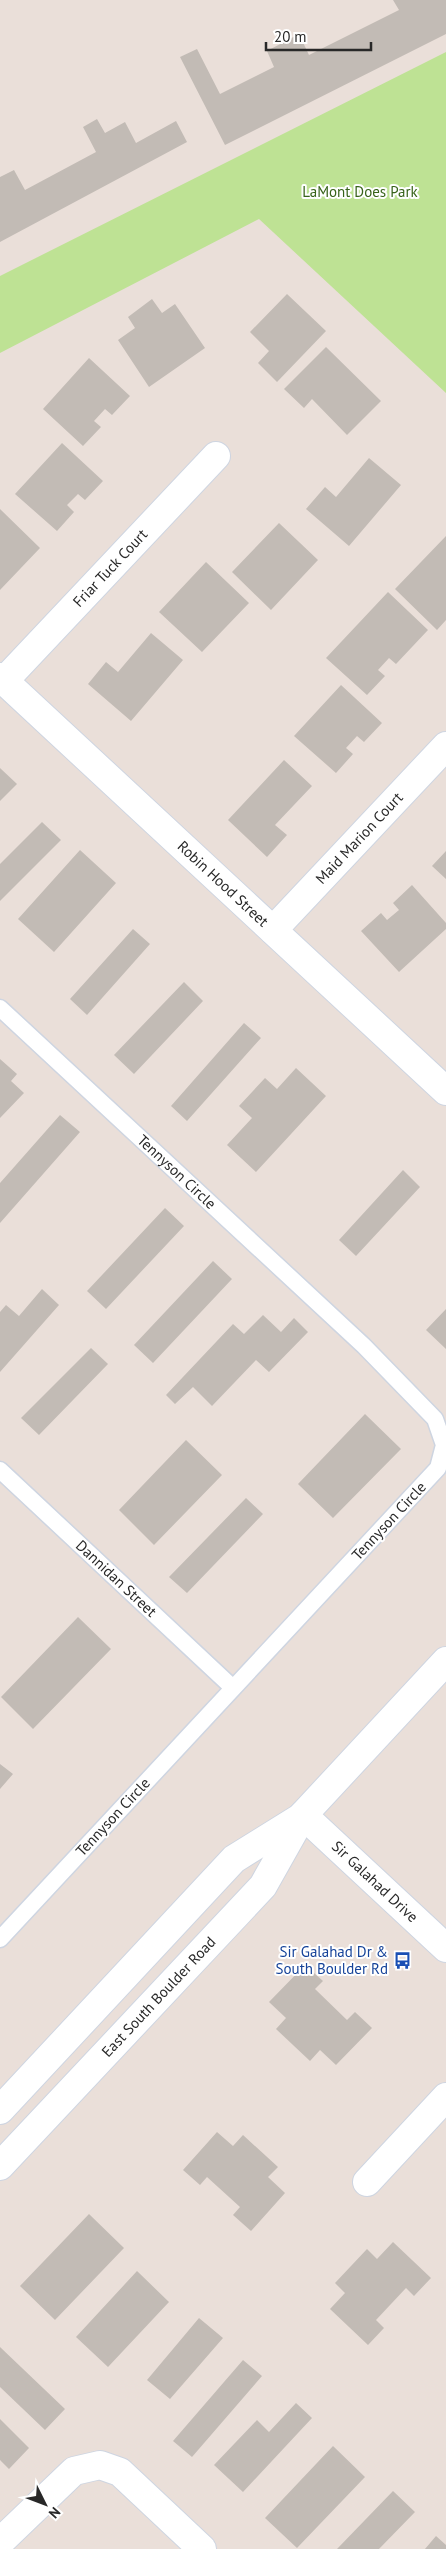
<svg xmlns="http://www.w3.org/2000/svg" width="446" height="2549" font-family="'PT Sans',sans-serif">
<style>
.green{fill:#bee294}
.building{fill:#c2bbb5}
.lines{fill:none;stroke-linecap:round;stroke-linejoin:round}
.lane-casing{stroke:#ced5e1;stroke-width:19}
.street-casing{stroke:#ced5e1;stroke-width:30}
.secondary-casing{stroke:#ced5e1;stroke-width:30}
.lane{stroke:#fff;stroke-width:16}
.street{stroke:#fff;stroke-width:28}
.secondary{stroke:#fff;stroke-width:28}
.labels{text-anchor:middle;stroke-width:4;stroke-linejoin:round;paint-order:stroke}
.park-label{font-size:15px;fill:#376319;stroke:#fff}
.street-label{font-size:15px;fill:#282828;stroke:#fff}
.transit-label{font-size:15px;fill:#164399;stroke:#fff;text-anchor:end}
</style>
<rect width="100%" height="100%" fill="#eadfd9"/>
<path class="green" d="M446 52V393L259 219 0 353V276Z"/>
<path class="building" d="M393 0H446V34L225 145 180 57 197 49 220 94 274 67 267 51 299 34 309 55 399 10Z
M97 119 105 133 125 122 136 143 176 121 187 142 0 242V177L14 170 25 190 96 152 83 127Z
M287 294 326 331 277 382 258 363 269 351 250 332Z
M152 299 162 313 175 304 205 348 149 387 118 340 135 328 128 317Z
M326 347 381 401 347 435 312 399 304 408 284 389Z
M89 358 130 396 112 415 105 409 94 421 101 427 83 446 43 409Z
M62 443 103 481 85 500 78 494 67 505 74 512 57 531 15 494Z
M369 458 401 485 349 546 306 509 325 487 336 497Z
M0 509 40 548 0 590Z
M279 523 318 560 271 610 232 572Z
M446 536V620L437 630 395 589Z
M206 562 249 603 202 652 159 612Z
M388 592 428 630 396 664 389 658 378 670 385 676 367 695 326 658Z
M151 633 183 660 131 721 88 684 106 662 118 672Z
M341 685 382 723 364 742 357 736 346 748 353 754 336 773 294 736Z
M284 760 312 786 275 825 287 835 267 857 228 820Z
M0 768 17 784 0 801Z
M42 822 61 840 0 901V864Z
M80 850 116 883 54 952 18 919Z
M446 851V879L432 866Z
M412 885 446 923V929L399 972 361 931 381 913 387 920 399 910 393 903Z
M133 929 150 944 87 1015 70 999Z
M184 982 203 1001 134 1074 114 1055Z
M244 1023 261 1038 187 1121 171 1106Z
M0 1059 17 1074 11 1081 24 1093 0 1118Z
M296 1068 326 1096 256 1172 227 1145 252 1118 239 1106 265 1078 277 1089Z
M60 1115 80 1132 0 1223V1183Z
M403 1170 420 1187 356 1256 339 1240Z
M165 1208 184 1226 106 1309 87 1291Z
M213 1261 232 1279 153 1363 134 1345Z
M42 1289 59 1305 0 1372V1312L6 1305 19 1316Z
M446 1309V1349L426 1330Z
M263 1315 281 1332 294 1318 308 1332 269 1372 256 1360 212 1406 193 1387 175 1404 166 1395 233 1324 244 1334Z
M91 1348 108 1364 39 1435 21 1418Z
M365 1414 401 1449 333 1518 298 1484Z
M186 1440 222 1475 154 1545 119 1510Z
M246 1498 263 1514 187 1593 169 1577Z
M78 1617 111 1649 33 1729 1 1697Z
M0 1764 13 1774 0 1789Z
M305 1965 323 1981 315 1989 347 2020 355 2012 372 2028 336 2065 320 2050 310 2061 276 2029 286 2018 269 2002Z
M217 2132 233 2146 243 2135 278 2167 268 2177 285 2193 251 2231 233 2215 240 2207 207 2177 200 2185 183 2170Z
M89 2214 124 2248 55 2320 20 2286Z
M393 2242 431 2278 414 2296 406 2288 376 2320 384 2328 368 2345 330 2309 345 2293 335 2283 367 2249 377 2259Z
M137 2271 169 2302 108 2367 76 2337Z
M199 2318 223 2338 170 2399 147 2380Z
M0 2347 65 2409 45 2430 0 2387Z
M243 2360 262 2376 192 2457 173 2441Z
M296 2403 312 2418 243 2492 214 2465 257 2420 269 2432Z
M0 2419 29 2448 9 2469 0 2460Z
M333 2446 365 2477 297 2548 265 2518Z
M393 2491 415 2512 379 2549H337Z
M436 2536 446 2545V2549H425Z"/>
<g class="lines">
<defs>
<g id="lane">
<path id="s1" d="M0 1008 364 1346 435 1419 444 1445 438 1468 0 1939"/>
<path id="s2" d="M0 1470 232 1687"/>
</g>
<g id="street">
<path id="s3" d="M0 677 446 1091"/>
<path id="s4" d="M4 681 216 456"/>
<path id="s5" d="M273 930 446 746"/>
<path id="s6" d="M303 1815 446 1948"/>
<path d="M367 2182 446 2097"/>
<path d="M0 2542 74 2471 100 2465 120 2472 202 2549"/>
</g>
<g id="secondary">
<path d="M0 2110 234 1859 300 1818"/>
<path id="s7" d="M0 2166 263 1886 303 1815 446 1661"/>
</g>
</defs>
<use href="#lane" class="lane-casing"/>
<use href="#street" class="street-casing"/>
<use href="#secondary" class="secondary-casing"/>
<use href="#lane" class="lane"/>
<use href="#street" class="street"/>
<use href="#secondary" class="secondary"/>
</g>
<defs>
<symbol id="bus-bare" viewBox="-9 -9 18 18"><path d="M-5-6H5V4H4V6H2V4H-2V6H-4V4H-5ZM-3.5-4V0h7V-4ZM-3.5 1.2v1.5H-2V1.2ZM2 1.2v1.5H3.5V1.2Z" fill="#1a4fb4" stroke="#fff" stroke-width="2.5" paint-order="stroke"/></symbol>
</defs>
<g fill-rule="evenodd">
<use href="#bus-bare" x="390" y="1948" width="25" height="25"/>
</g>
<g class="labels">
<g class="park-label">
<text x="360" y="197">LaMont Does Park</text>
</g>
<g class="street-label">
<text dy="5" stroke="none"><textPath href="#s4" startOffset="155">Friar Tuck Court</textPath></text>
<text dy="5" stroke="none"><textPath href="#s5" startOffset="126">Maid Marion Court</textPath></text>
<text dy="5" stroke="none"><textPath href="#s3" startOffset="304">Robin Hood Street</textPath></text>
<text dy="5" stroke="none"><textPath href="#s1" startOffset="241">Tennyson Circle</textPath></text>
<text transform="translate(389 1521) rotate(-47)" y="5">Tennyson Circle</text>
<text dy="5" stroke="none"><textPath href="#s2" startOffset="159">Dannidan Street</textPath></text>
<text transform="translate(113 1817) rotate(-47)" y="5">Tennyson Circle</text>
<text dy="5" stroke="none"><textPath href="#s6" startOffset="98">Sir Galahad Drive</textPath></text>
<text dy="5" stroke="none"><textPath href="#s7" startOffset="232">East South Boulder Road</textPath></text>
</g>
<g class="transit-label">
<text x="388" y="1957">Sir Galahad Dr &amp;<tspan x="388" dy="17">South Boulder Rd</tspan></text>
</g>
</g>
<g transform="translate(45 2504) rotate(132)" stroke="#ffffff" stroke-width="4" paint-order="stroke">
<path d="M0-4L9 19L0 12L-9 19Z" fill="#282828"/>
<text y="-8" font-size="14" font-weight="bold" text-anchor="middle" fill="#282828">N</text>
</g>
<path d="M266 42v8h105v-8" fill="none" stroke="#282828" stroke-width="2.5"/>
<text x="274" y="42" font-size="15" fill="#282828" stroke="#ffffff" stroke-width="4" paint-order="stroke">20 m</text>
</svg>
